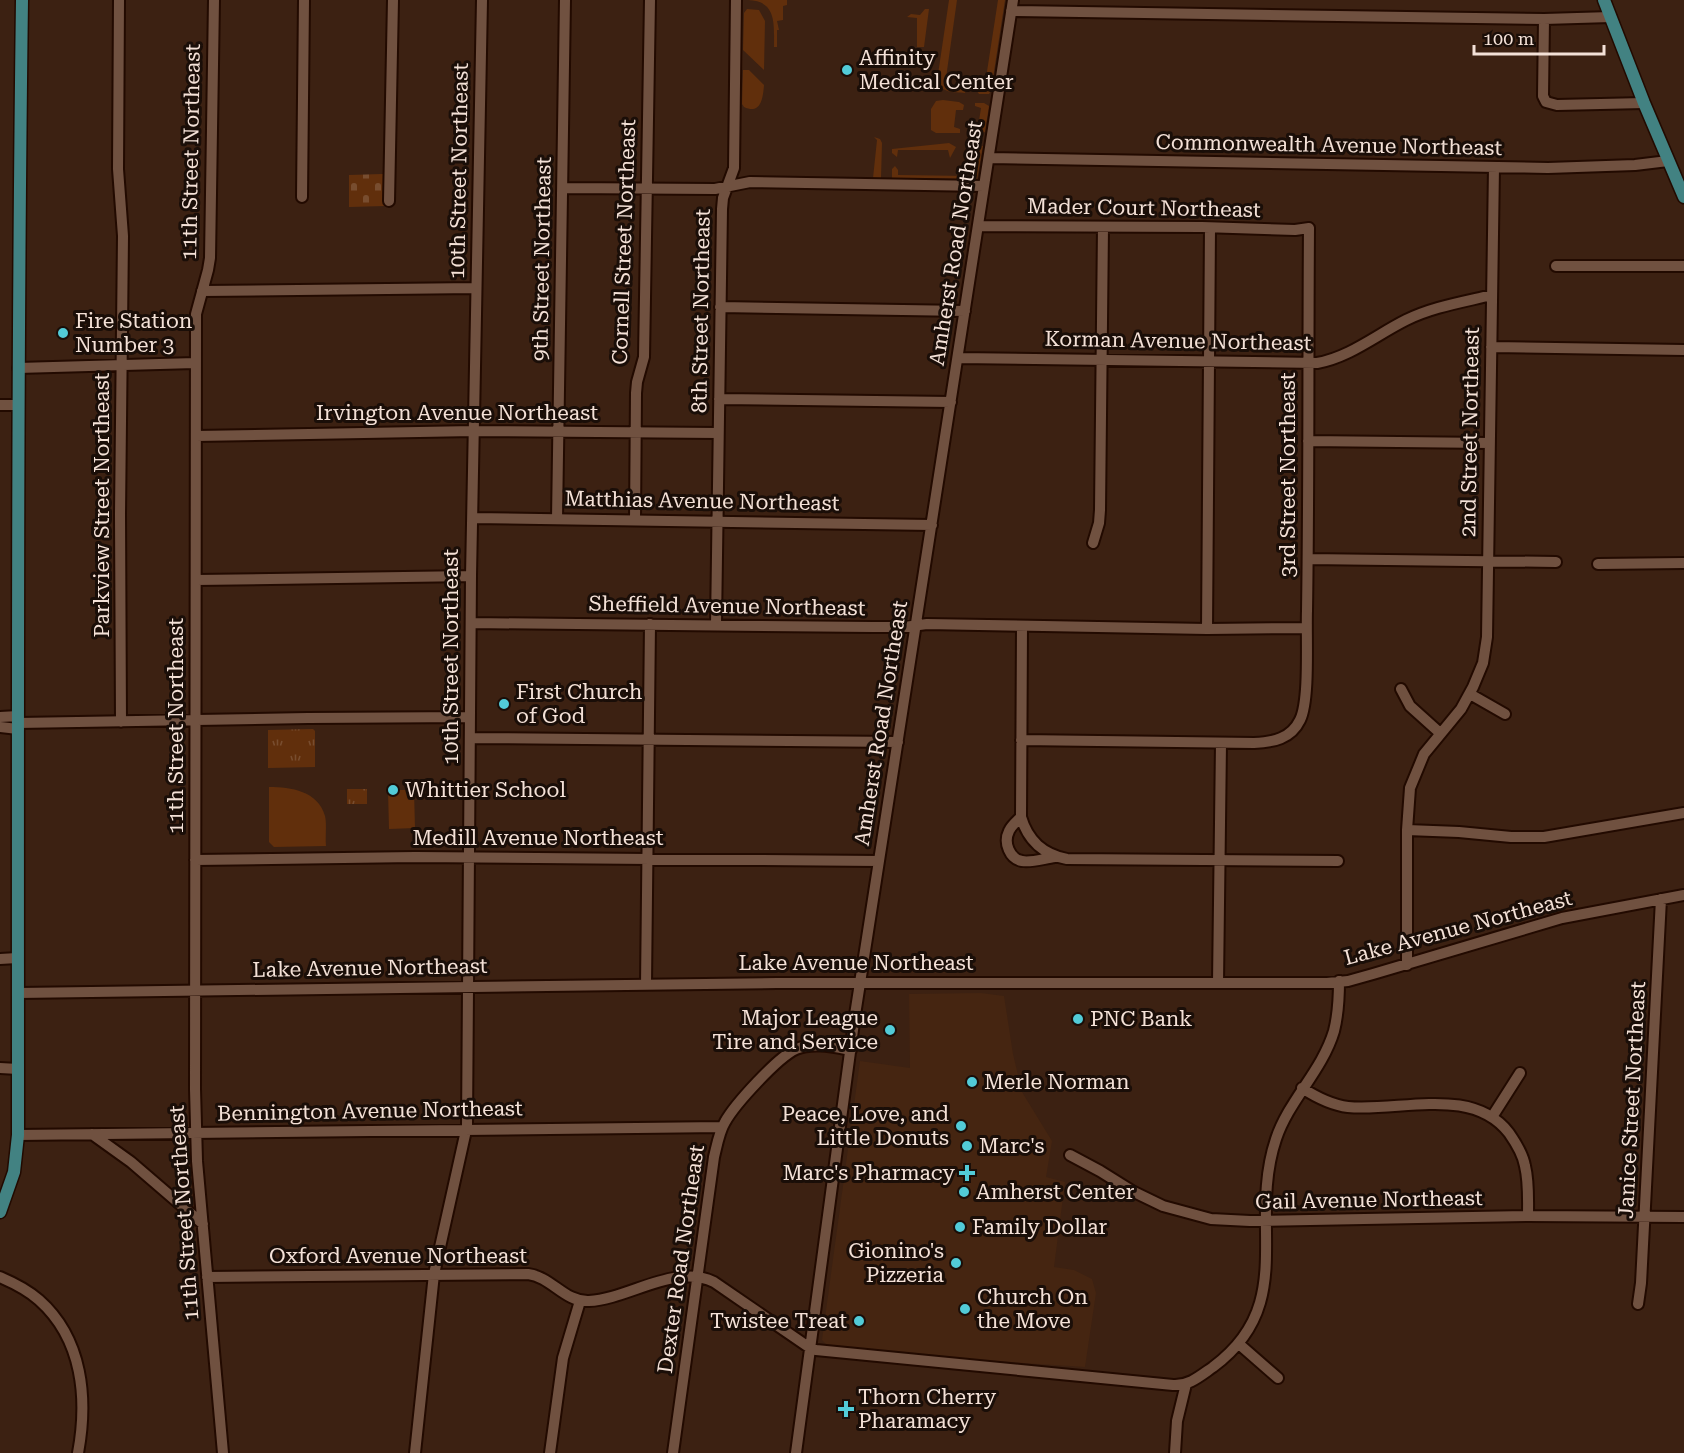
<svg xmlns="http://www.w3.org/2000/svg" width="1684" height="1453" font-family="'Roboto Serif',serif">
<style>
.built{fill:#452511}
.green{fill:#612f0c}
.cemetery{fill:url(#cemetery-stones)}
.park{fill:url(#park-tufts)}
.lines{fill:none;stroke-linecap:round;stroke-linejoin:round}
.minor-casing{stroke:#220a00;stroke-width:14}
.major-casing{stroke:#220a00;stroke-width:15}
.minor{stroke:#705140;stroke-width:10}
.major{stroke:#428282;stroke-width:12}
.poi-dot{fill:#52cbd7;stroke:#1a0e08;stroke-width:2}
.labels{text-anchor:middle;stroke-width:6;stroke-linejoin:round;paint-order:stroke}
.poi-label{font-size:21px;fill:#f4e1d7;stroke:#1a0e08;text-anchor:start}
.street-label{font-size:21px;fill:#f4e1d7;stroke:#1a0e08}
</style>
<defs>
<pattern id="cemetery-stones" width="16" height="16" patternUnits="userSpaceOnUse" patternTransform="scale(1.5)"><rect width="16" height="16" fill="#612f0c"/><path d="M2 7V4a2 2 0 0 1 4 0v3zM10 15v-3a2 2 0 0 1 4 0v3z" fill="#784d2f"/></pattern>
<pattern id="park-tufts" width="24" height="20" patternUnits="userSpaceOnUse" patternTransform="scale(1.5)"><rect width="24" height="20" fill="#612f0c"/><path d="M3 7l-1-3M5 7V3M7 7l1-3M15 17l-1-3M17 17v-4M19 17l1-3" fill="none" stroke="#784d2f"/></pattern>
</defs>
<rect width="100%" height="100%" fill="#3c2112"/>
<path class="built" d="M981 993 1004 996 1013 1054 1022 1092 1052 1141 1046 1177 1065 1182 1054 1267 1074 1270 1092 1279 1096 1293 1085 1367 890 1354 828 1346 822 1340 860 1061 910 1068 909 994Z"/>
<path class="green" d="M748 0H787V5L783 6V20L777 21 779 30H777V47H774C774 24 777 1 748 0Z
M949 0H957L946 78 951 85 966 89 965 93C954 92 941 93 937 81Z
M998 0H1005L991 91 989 94H979L977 91H984Z
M747 9 759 10 765 21 764 70 743 50 744 13Z
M925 9H929L924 47H917V18L907 17 911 14 920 15Z
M743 70H749L764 85C763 98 761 115 744 107L742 104Z
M943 100 959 102 964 105 963 110H956L954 127 960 129V133H936L931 130V109L936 101Z
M975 103H984L989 106 985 132 982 133 971 131 972 128 978 127 981 108 975 106Z
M874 137 880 139 882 143 881 178H873L877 140Z
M949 143 956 147 950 158 948 150H898L897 157 892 153V149Z
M971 143 983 146 977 179 892 178V169L895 166 898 170V175L969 176 975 150 966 149Z
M269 787C291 787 318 791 325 816 327 825 325 837 326 846L274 847 269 842Z
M388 790H414L415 828 389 829Z"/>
<path class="cemetery" d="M383 174 384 206 349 207V175Z"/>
<path class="park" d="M313 729 315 731V767L268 768V730Z
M347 789H367V804H347Z"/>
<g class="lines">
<defs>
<path id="minor" d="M119 0 118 169 123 236 120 514 121 722
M214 0 210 258 208 270 196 314 195 1089 197 1161 223 1453
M1011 11 1544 19 1611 17
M1544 19 1543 96 1546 102 1557 105 1644 103
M989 158 1548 168 1635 165 1668 161
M563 188 715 189 750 182 984 186
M302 197 304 0
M389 201 393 0
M978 226 1202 227 1295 230 1309 228C1308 356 1309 483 1307 611 1306 636 1310 700 1300 720 1291 739 1273 742 1254 743L1021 740
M1556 266H1684
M202 291 476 288
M720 307 965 311
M1491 347 1684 350
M958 358 1317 363C1350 357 1376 335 1406 320 1432 307 1463 302 1492 295
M18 368 195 363
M719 399 951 402
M0 405H18
M196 436 474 431 718 433
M1308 441 1489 443
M472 518 932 525
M557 519 565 0
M635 520 636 393 637 382 644 357 650 0
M1093 543 1099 523 1100 510 1103 227
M1308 559 1556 562
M1598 564 1684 563
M196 580 471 576
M471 623 872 627H904L927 624 1207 629 1306 628
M716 625 722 209 723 198 734 168 736 0
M1022 626 1021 817C1017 821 1011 826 1009 831 1003 843 1010 859 1022 861 1032 863 1045 858 1055 857
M1207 629 1210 228
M1401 689 1410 706 1440 733
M1470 694 1505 714
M0 717 18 716
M18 723 308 718 470 717
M0 727 18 729
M470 738 898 742
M1021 817C1028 841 1043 854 1067 859L1338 861
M1407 830 1459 832 1511 837H1544L1684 813
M195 860 415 857 879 861
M0 959 17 958
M1407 965V830L1410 788 1424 754 1461 709 1473 687 1483 663 1487 637 1494 167
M1218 983 1221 743
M646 985 650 624
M18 993 777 983H1327L1348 981 1373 974 1562 918 1684 895
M0 1068 18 1069
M1302 1088C1316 1097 1331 1105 1348 1107 1400 1112 1472 1085 1509 1133 1516 1143 1523 1154 1525 1166 1529 1182 1528 1200 1528 1216
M1492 1117 1520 1073
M92 1134 131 1162 203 1224
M18 1135 722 1127
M1070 1155 1100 1171 1132 1191 1163 1206 1211 1219 1250 1221 1528 1216 1684 1217
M0 1277C14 1283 28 1290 39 1300 83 1339 88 1399 78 1453
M207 1277 528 1274C552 1277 564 1302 589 1301 629 1299 675 1263 714 1282L810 1348 816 1350 1173 1385C1189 1386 1200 1376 1213 1367 1299 1303 1247 1225 1276 1139 1289 1100 1322 1071 1334 1031 1338 1015 1339 998 1339 981
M1638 1304 1641 1283 1661 899
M1239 1344 1278 1378
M415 1453 434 1274 467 1126 471 576 482 0
M550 1453 563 1358 580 1301
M673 1453 714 1157C717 1145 719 1132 725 1122 735 1104 778 1057 796 1049 813 1042 834 1047 851 1050
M796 1453 855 1015 1013 0
M1175 1453 1177 1421 1186 1384"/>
<path id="major" d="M1604 0 1644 103 1684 197
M0 1212 14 1172 18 1135C18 757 17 378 22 0"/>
</defs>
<use href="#minor" class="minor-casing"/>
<use href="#major" class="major-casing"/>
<use href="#minor" class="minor"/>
<use href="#major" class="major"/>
</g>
<g class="poi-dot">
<circle cx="847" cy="70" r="6"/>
<circle cx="63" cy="333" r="6"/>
<circle cx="504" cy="704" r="6"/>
<circle cx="393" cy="790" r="6"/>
<circle cx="1078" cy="1019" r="6"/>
<circle cx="890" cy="1030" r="6"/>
<circle cx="972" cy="1082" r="6"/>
<circle cx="961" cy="1126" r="6"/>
<circle cx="967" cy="1146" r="6"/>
<path d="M964 1164h6v6h6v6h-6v6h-6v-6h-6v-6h6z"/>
<circle cx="964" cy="1192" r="6"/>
<circle cx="960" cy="1227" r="6"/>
<circle cx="956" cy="1263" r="6"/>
<circle cx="965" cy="1309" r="6"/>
<circle cx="859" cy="1321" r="6"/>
<path d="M843 1400h6v6h6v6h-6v6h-6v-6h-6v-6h6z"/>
</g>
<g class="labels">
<g class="poi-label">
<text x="859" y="65">Affinity<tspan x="859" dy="24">Medical Center</tspan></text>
<text x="75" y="328">Fire Station<tspan x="75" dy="24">Number 3</tspan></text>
<text x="516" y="699">First Church<tspan x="516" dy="24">of God</tspan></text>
<text x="405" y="797">Whittier School</text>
<text x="878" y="1025" text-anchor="end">Major League<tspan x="878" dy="24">Tire and Service</tspan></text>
<text x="1090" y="1026">PNC Bank</text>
<text x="984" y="1089">Merle Norman</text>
<text x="949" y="1121" text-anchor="end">Peace, Love, and<tspan x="949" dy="24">Little Donuts</tspan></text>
<text x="979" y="1153">Marc's</text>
<text x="955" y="1180" text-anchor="end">Marc's Pharmacy</text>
<text x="976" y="1199">Amherst Center</text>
<text x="972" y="1234">Family Dollar</text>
<text x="944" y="1258" text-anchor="end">Gionino's<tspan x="944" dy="24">Pizzeria</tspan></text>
<text x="977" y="1304">Church On<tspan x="977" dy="24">the Move</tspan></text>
<text x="847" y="1328" text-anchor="end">Twistee Treat</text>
<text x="858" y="1404">Thorn Cherry<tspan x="858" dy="24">Pharamacy</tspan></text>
</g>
<g class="street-label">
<text transform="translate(1329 145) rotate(1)" y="7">Commonwealth Avenue Northeast</text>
<text transform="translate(191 152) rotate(-89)" y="7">11th Street Northeast</text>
<text transform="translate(459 171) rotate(-89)" y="7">10th Street Northeast</text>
<text transform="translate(1144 208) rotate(1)" y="7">Mader Court Northeast</text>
<text transform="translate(624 242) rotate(-88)" y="7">Cornell Street Northeast</text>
<text transform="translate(956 243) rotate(-81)" y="7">Amherst Road Northeast</text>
<text transform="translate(542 259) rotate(-89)" y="7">9th Street Northeast</text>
<text transform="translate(701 311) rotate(-89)" y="7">8th Street Northeast</text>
<text transform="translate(1178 341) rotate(1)" y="7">Korman Avenue Northeast</text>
<text x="457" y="420">Irvington Avenue Northeast</text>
<text transform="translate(1470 432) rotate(-89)" y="7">2nd Street Northeast</text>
<text transform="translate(1288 475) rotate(-90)" y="7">3rd Street Northeast</text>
<text transform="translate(702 501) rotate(1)" y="7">Matthias Avenue Northeast</text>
<text transform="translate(102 505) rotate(-90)" y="7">Parkview Street Northeast</text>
<text transform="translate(727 606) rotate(1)" y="7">Sheffield Avenue Northeast</text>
<text transform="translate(451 657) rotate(-90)" y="7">10th Street Northeast</text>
<text transform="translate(881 723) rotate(-81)" y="7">Amherst Road Northeast</text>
<text transform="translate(176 726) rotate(-90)" y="7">11th Street Northeast</text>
<text x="538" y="845">Medill Avenue Northeast</text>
<text transform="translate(1458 928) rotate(-15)" y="7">Lake Avenue Northeast</text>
<text x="856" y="970">Lake Avenue Northeast</text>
<text transform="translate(370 968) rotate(-1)" y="7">Lake Avenue Northeast</text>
<text transform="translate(1632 1100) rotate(-87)" y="7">Janice Street Northeast</text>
<text transform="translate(370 1111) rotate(-1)" y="7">Bennington Avenue Northeast</text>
<text transform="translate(1369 1200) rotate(-1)" y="7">Gail Avenue Northeast</text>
<text transform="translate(184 1213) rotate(-94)" y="7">11th Street Northeast</text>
<text x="398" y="1263">Oxford Avenue Northeast</text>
<text transform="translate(681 1259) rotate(-82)" y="7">Dexter Road Northeast</text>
</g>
</g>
<path d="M1474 45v9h130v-9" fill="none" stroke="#f4e1d7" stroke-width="3"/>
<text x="1483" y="45" font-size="18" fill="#f4e1d7" stroke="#1a0e08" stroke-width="4.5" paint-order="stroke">100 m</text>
</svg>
